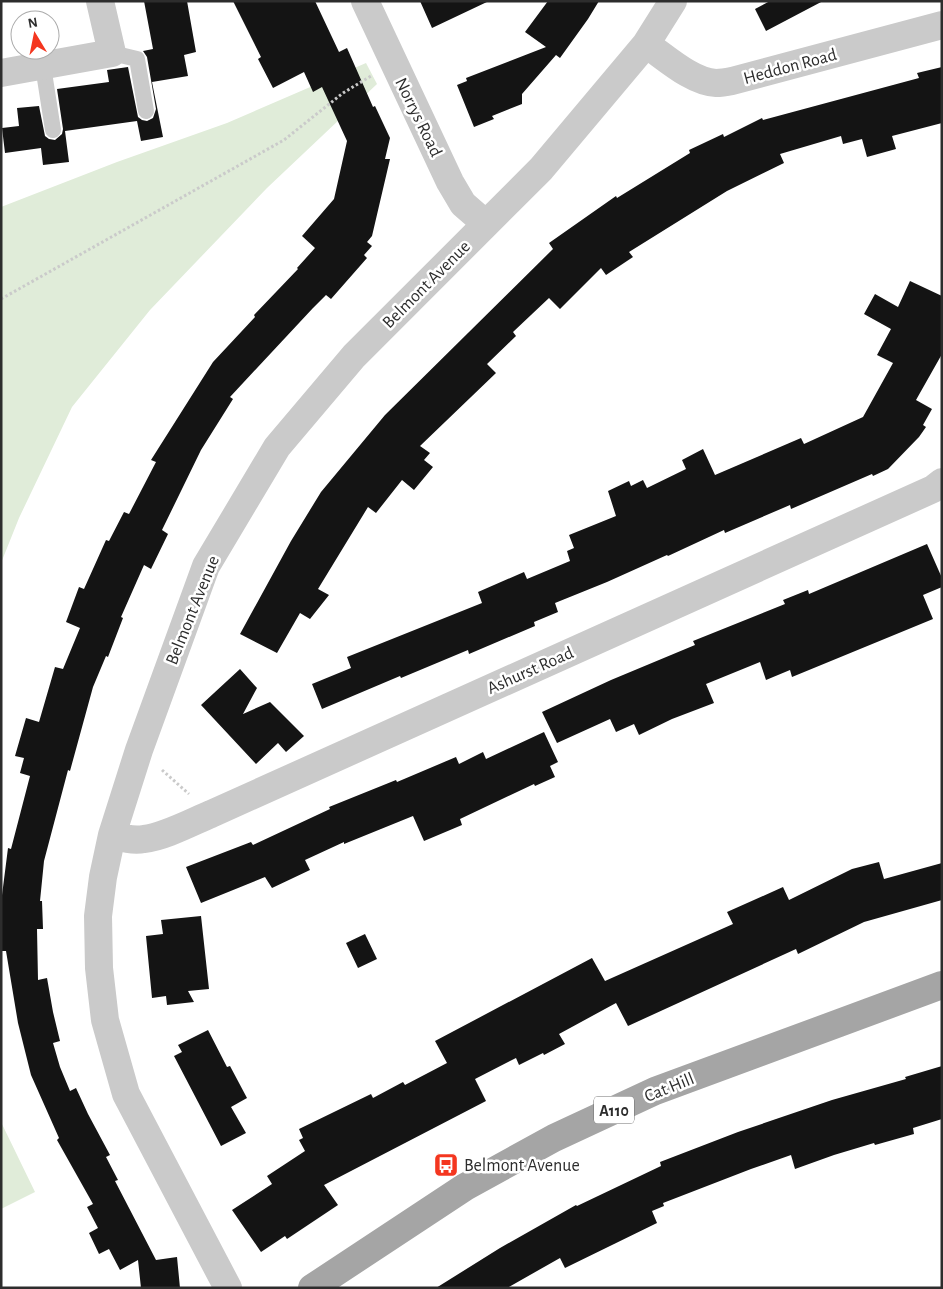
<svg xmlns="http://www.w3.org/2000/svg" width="943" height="1289" font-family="'Alegreya Sans',sans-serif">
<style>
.green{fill:#e0ecd9}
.building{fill:#141414}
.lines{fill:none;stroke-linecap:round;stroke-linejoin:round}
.path{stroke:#cacaca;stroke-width:3;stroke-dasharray:2.5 2.5;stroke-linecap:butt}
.lane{stroke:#cacaca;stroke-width:16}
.street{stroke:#cacaca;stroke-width:28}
.primary{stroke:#a5a5a5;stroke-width:28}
.labels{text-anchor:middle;stroke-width:5;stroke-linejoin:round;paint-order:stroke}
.shield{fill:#fff;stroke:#6c6c6c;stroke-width:1}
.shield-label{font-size:16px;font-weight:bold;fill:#2d2d2d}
.street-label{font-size:18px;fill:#2d2d2d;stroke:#fff}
.poi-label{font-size:18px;fill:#2d2d2d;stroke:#fff;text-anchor:start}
</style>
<rect width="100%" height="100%" fill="#fff"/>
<path class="green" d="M366 63 377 84 267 188 150 310 72 407 19 518 1 563V207L117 162 227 123Z
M1 1122 35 1192 1 1209Z"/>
<path class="building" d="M144 1H187L196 52 184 55 188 76 152 82 163 137 141 141 137 121 65 131 69 162 43 165 41 148 5 153 2 128 19 126 17 108 39 106 45 136 49 139 55 140 62 134 63 129 57 89 109 82 107 70 128 67 138 117 142 120 147 121 153 118 156 109 147 57 143 51 153 49Z
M233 1H315L339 52 347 48 373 107 375 106 390 138 385 159H390L372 236 367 242 372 246 364 255 367 258 331 299 326 295 313 308 230 397 233 399 201 450 162 530 168 534 151 569 144 565 121 617 123 618 108 657 106 656 93 687 70 771 68 770 44 861 40 901H42L43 929H37L38 980 47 978 53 1012 60 1041 53 1043 60 1067 70 1091 76 1088 88 1114 110 1155 106 1157 118 1180 115 1181 156 1260 177 1257 180 1288H141L138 1260 120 1270 109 1249 99 1254 89 1233 98 1228 87 1207 93 1204 57 1140 59 1138 31 1075 18 1023 6 951H1V903L8 848 11 849 30 776 20 773 24 758 15 756 26 718 39 722 55 667 63 669 80 628 66 622 79 587 84 589 106 540 109 541 124 512 129 514 156 462 151 460 213 362 255 317 254 315 298 269 297 268 315 248 302 236 334 199 347 141 322 87 313 92 304 72 273 88 258 59 261 57Z
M420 1H489L432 28Z
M548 1H599L588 19 560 58 556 55 522 94V104L492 116 494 119 474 127 457 85 467 81 466 78 546 47 525 32Z
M770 1H823L766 31 755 9Z
M942 67V123L892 136 896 149 867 157 862 139 843 144 841 136 780 154 784 163 727 191 629 252 633 257 606 275 601 268 560 309 549 298 513 332 516 336 487 364 496 373 420 446 430 453 424 460 433 467 414 490 402 480 376 513 368 507 318 589 329 595 310 619 300 613 277 653 240 634 291 541 321 492 385 415 553 249 549 243 616 196 617 198 690 153 689 150 723 134 724 137 762 118 763 120 919 78 917 73Z
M910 281 942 296V354L916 400 932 409 923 425 926 427 919 437 888 469 873 476 872 474 791 509 790 505 725 533 724 530 668 556 667 555 607 582 555 603 558 612 534 622 535 626 469 654 468 650 401 678 400 676 322 709 312 684 351 668 347 657 482 603 478 592 524 572 527 579 570 561 567 551 574 548 569 535 616 516 608 491 629 481 631 486 643 480 647 488 686 469 682 460 703 449 715 475 801 438 804 444 863 417 893 363 877 355 891 329 864 314 875 294 898 307Z
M927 544 942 578V587L923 595 933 619 792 677 790 670 766 680 760 662 706 684 714 703 672 719 639 735 634 724 616 732 610 719 557 743 542 712 611 680 695 645 693 641 785 604 783 600 808 590 809 594Z
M240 669 257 688 243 714 270 702 304 736 286 752 278 743 256 764 201 705Z
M544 732 558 762 550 766 555 777 535 786 534 784 460 819 462 825 424 841 413 816 344 844V842L305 860 310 870 272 888 265 877 201 903 186 867 251 842 253 845 330 809 329 807 396 780 397 782 456 757 459 764 483 752 486 759Z
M879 862 884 879 942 863V900L864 922 798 954 796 949 628 1026 616 1003 559 1034 565 1044 544 1055 543 1053 519 1065 516 1058 475 1079 486 1101 324 1185 338 1205 287 1239 285 1236 261 1252 232 1210 272 1184 267 1176 305 1151 299 1140 303 1138 299 1129 371 1094 373 1098 403 1082 405 1085 447 1063 435 1041 592 958 605 981 733 924 727 912 783 887 789 900 852 869Z
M201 916 209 989 188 991 194 1002 167 1005 166 996 152 998 146 936 163 934 161 920Z
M365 934 377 959 358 968 346 943Z
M208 1030 227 1067 230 1066 247 1098 231 1107 246 1133 221 1146 174 1056 182 1052 178 1045Z
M942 1066V1119L913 1128 914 1134 875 1145 874 1143 834 1155 795 1169 791 1155 751 1169 663 1203 664 1206 652 1211 657 1223 565 1268 560 1258 507 1288H436L500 1248 576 1205 577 1206 661 1166 660 1162 738 1132 832 1100 906 1079 905 1077Z"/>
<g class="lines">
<path class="path" d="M1 299 284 140 343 93 371 76
M162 770 189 794"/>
<path class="lane" d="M112 53 137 59 146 111
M43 66 53 130"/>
<path class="street" d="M365 1 450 182 463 204 486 224
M646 44C665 57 692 82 716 83 721 83 727 82 732 81L942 25
M1 73 112 53 100 1
M112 835C122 838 133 841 144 839 164 837 192 822 211 814L933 489 942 482
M228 1288 126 1094 105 1020 99 968 98 916 103 877 112 835 139 750 206 566 277 447 354 356 541 169 646 44 673 1"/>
<path class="primary" d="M312 1288 465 1187 554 1138 655 1091 942 985"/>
</g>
<defs>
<symbol id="bus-square" viewBox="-11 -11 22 22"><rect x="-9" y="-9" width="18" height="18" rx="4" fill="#f4361f" stroke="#fff"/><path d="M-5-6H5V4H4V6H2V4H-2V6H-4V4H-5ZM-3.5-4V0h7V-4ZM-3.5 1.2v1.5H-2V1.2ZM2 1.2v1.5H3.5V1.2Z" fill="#fff"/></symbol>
</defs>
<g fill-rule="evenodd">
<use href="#bus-square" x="432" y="1151" width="28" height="28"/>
</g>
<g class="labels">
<rect class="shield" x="594" y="1096.5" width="40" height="27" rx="4"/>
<g class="shield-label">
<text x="614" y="1116">A110</text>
</g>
<g class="street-label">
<text transform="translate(790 66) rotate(-15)" y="6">Heddon Road</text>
<text transform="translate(419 117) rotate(64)" y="6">Norrys Road</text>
<text transform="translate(426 284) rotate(-45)" y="6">Belmont Avenue</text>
<text transform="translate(192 610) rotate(-68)" y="6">Belmont Avenue</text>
<text transform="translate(530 670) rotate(-24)" y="6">Ashurst Road</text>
<text transform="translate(669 1087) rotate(-22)" y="6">Cat Hill</text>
</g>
<g class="poi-label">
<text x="464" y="1171">Belmont Avenue</text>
</g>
</g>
<rect width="943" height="1289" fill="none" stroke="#2d2d2d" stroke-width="5"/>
<g transform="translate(35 35) rotate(350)"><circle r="24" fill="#ffffff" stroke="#ababab"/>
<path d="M0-4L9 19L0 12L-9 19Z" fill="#f4361f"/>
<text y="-8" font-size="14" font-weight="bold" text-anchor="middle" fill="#2d2d2d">N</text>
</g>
</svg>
